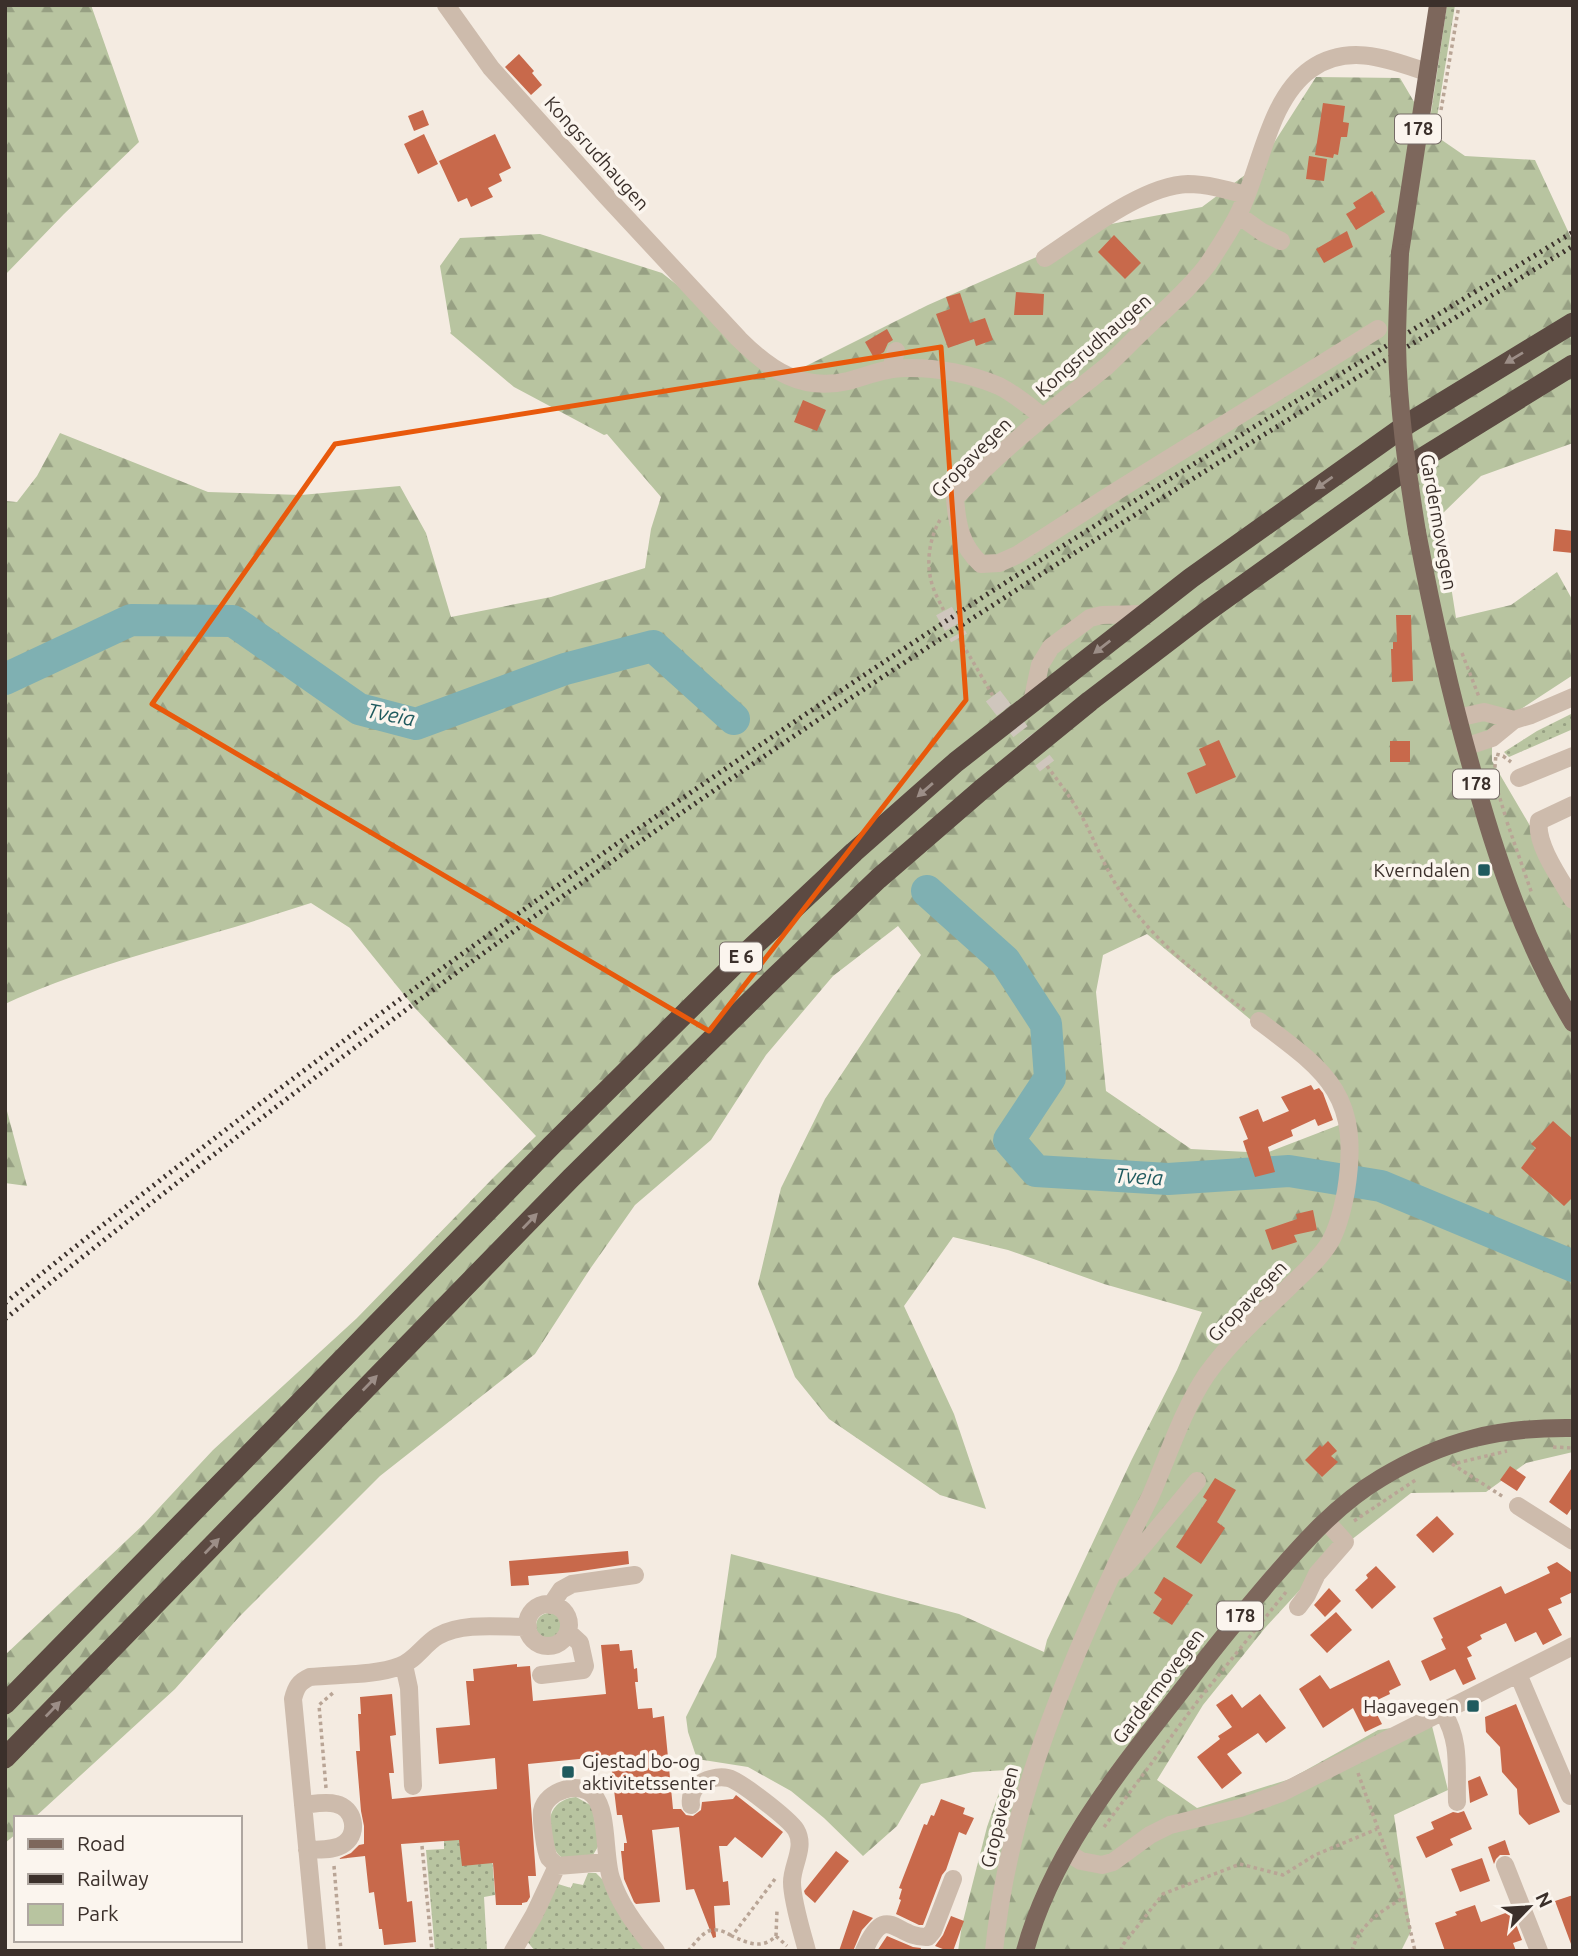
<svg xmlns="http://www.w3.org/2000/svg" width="1578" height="1956" font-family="Ubuntu,sans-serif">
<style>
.green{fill:url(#green-dots)}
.forest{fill:url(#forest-firs);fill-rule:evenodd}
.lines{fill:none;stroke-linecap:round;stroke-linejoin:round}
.river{stroke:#7fb0b2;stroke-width:32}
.building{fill:#c8694b}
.minor-tunnel{stroke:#cfc6bd;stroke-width:18;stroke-dasharray:18 9;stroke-linecap:butt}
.path{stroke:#b9a596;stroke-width:3.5;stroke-dasharray:3.5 3.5;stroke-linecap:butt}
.minor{stroke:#cdbbac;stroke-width:18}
.major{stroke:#7d675c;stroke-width:18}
.highway{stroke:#5c4a42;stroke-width:21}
.rail{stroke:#3b302b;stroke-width:5;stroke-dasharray:2 5;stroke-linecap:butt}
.major-bridge{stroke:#7d675c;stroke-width:18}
.oneway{fill:#9c8e87}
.marked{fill:none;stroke:#e8590c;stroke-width:5;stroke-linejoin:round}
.poi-dot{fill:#1f5a5e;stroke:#fbf5ee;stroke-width:2.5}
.labels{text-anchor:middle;stroke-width:7;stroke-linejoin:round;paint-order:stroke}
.shield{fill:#fbf5ee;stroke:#756b66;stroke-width:2}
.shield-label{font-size:18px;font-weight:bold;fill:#3b302b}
.street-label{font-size:19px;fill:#3b302b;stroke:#fbf5ee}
.poi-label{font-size:19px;fill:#3b302b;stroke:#fbf5ee;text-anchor:end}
.water-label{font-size:21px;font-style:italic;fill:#1f5a5e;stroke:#fbf5ee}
</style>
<defs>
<pattern id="green-dots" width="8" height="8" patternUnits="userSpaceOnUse" patternTransform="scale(1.75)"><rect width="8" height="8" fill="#b8c4a0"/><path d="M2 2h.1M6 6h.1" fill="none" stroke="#97a083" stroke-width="1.8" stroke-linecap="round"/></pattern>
<pattern id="forest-firs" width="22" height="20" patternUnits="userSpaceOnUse" patternTransform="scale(1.75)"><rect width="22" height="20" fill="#b8c4a0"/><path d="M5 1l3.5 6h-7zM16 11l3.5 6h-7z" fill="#97a083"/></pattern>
</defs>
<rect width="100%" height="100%" fill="#f4ebe1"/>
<path class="green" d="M1447 5H1455L1435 130 1423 181 1428 133Z
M1573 713V729L1509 757 1504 752 1537 731Z
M536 1626a13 13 0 1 1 26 0a13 13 0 1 1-26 0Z
M576 1797 592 1806 599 1845 593 1855C584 1856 572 1859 564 1858 551 1855 547 1822 552 1812 557 1802 566 1798 576 1797Z
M490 1832 495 1895 484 1897 487 1950 435 1951 426 1850 444 1849V1841Z
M588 1873H596L603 1880 647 1951H535L526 1940 554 1885 558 1884 571 1888 573 1883 583 1885Z"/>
<path class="forest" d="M5 5H91L139 142 64 214 5 275Z
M1316 77 1400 78 1433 134 1465 156 1535 160 1573 242V443L1481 476 1440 516 1456 618 1511 605 1557 572 1573 601V675L1492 728V761L1543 848 1573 894V1452L1526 1463 1486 1492 1411 1493 1332 1555 1265 1628 1203 1705 1157 1780 1197 1808 1290 1779 1378 1730 1431 1722 1448 1790 1394 1815 1411 1931 1401 1951H958L962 1925 987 1827 1007 1770 973 1772 921 1784 897 1826 863 1856 824 1818 791 1791 748 1767 697 1759 688 1732 686 1717 716 1657 731 1554 959 1614 1044 1652 1047 1640 1132 1459 1177 1370 1202 1312 1104 1284 1008 1250 953 1237 904 1306 954 1414 986 1509 940 1495 829 1419 795 1377 758 1284 781 1188 825 1099 921 955 898 926 833 976 766 1055 711 1140 635 1205 590 1269 535 1354 380 1476 239 1617 175 1689 34 1818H16V1834L5 1843V1655L144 1524 213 1450 357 1318 495 1176 536 1136 414 1007 350 928 311 903C279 913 246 924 214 933 143 954 72 973 5 1004V501L17 502 37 476 60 433 208 492 301 495 400 486 426 533 451 617 551 597 645 568 651 529 661 497 607 434 604 435 514 387 450 333 451 332 440 266 460 238 540 234 662 273 790 374 928 305 1111 224 1202 207 1261 163ZM1147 934 1251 1020 1332 1080 1352 1120 1266 1153 1191 1149 1106 1091 1096 992 1103 955Z
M5 1109 7 1111 27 1186 5 1183Z"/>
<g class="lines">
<path class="river" d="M5 679 131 620 233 621 359 709 416 724 565 669 653 646 734 719
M927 891 1005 961 1046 1024 1050 1078 1009 1140 1036 1171 1168 1179 1289 1171 1381 1186 1573 1266"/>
</g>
<path class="building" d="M519 54 534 71 532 73 542 85 531 95 505 67Z
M1323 103 1345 106 1343 122 1349 123 1347 137H1341L1338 155 1334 154 1333 158 1315 155Z
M423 110 429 125 414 131 408 116Z
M424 134 438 164 418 174 404 144Z
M495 134 511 168 499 174 502 181 488 188 493 197 471 207 467 198 458 202 439 161Z
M1309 156 1327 159 1324 181 1306 179Z
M1372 191 1385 212 1356 230 1346 214 1356 208 1353 203Z
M1347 231 1353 247 1324 263 1316 249Z
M1114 235 1141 263 1125 279 1098 252Z
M1016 292 1044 294 1043 315H1014Z
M960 293 970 323 985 318 993 340 976 346 974 339 948 348 936 314 950 309 946 297Z
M887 329 893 340 888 343 884 352 874 358 865 342Z
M803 400 826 410 817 431 794 422Z
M1555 529 1573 531V553L1553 551Z
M1396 615H1411L1413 681 1392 682 1391 649H1393V642H1397Z
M1219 740 1236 777 1196 794 1187 773 1206 765 1199 749Z
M1390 741H1410V762H1390Z
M1311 1085 1314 1090 1319 1088 1323 1093 1333 1120 1318 1126 1315 1119 1291 1130 1293 1136 1268 1147 1275 1172 1255 1177 1243 1141 1248 1139 1239 1117 1258 1109 1263 1122 1289 1111 1281 1097Z
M1553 1121 1573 1139V1197L1564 1206 1521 1168 1536 1148 1531 1144Z
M1313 1210 1317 1230 1294 1235 1297 1242 1272 1250 1265 1230 1297 1219 1296 1214Z
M1328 1441 1337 1451 1331 1456 1338 1462 1322 1477 1305 1460 1320 1445 1322 1447Z
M1510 1466 1526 1477 1517 1491 1500 1480Z
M1573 1466V1506L1567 1515 1549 1502Z
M1215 1478 1236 1490 1217 1522 1225 1528 1201 1564 1176 1547 1207 1500 1203 1497Z
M1437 1516 1454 1534 1433 1553 1416 1535Z
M628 1551 629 1564 574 1572 528 1576 529 1585 511 1586 509 1561Z
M1557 1562 1571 1572 1573 1577V1592L1560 1598 1562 1603 1548 1609 1562 1635 1543 1645 1536 1632 1515 1642 1506 1623 1480 1635 1482 1639 1467 1647 1472 1656 1467 1658 1476 1679 1463 1685 1455 1669 1430 1681 1421 1661 1446 1649 1441 1639 1443 1638 1433 1618 1501 1586 1505 1594 1550 1573 1547 1567Z
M1376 1566 1396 1587 1372 1609 1355 1590 1368 1578 1366 1575Z
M1164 1577 1193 1595 1172 1625 1153 1613 1162 1599 1154 1593Z
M1329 1588 1341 1601 1325 1617 1314 1605Z
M1336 1612 1352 1630 1327 1653 1310 1635Z
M619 1644 620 1651 632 1650 634 1669 637 1668 638 1682H635L638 1709 652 1708 653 1718 664 1716 673 1809H681L686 1815 693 1816 701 1810 702 1802 733 1799 736 1795 783 1832 762 1858 735 1837 727 1846H719L723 1882 728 1881 730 1905 714 1906 716 1937 713 1938 694 1889 686 1890 679 1827 652 1830 660 1902 636 1904 634 1902 624 1879 621 1851H624V1843H627L622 1815H617L610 1756 528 1764 536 1876H528L530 1897 527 1902 522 1903V1905H496L493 1863 462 1866 459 1840 401 1844 407 1902 412 1901 416 1942 384 1945 382 1929H379L374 1892 369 1893 365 1856 338 1859 351 1853 359 1845 364 1844V1826L361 1811 356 1751H360L358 1714H361L360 1697 392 1694 396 1735 390 1736 394 1773H389L392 1799 497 1789 495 1758 439 1764 436 1728 470 1725 466 1681H474L473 1669 517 1664V1667L530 1666 533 1701 606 1694 601 1645Z
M1389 1660 1401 1685 1389 1691 1390 1694 1371 1703 1382 1724 1365 1732 1353 1708 1323 1728 1299 1689 1320 1675 1330 1689Z
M1232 1694 1242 1708 1260 1694 1286 1728 1266 1743 1258 1733 1227 1754 1242 1773 1222 1789 1197 1757 1220 1739 1218 1736 1232 1727 1216 1705Z
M1516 1704 1560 1812 1529 1825 1519 1814 1517 1789 1502 1772 1500 1747 1486 1732 1485 1717Z
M1480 1776 1488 1795 1470 1803 1468 1781Z
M941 1799 965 1808 963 1814 974 1818 966 1835 959 1832 946 1870 942 1875 923 1925H919L896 1914 901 1900 899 1899 902 1889 899 1888 924 1824 927 1825 931 1815 934 1816Z
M1464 1811 1472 1829 1450 1839 1453 1845 1426 1858 1416 1837 1434 1829 1431 1822 1453 1812 1458 1813Z
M1505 1840 1510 1855H1500L1496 1859 1494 1864 1488 1847Z
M836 1851 849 1861 815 1903 805 1894 804 1891Z
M1482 1858 1490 1881 1460 1892 1451 1869Z
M1573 1895V1944H1571L1555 1901Z
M1475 1905 1481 1922 1511 1911 1522 1940 1513 1943 1516 1951H1445L1435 1923 1457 1915 1455 1912Z
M853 1910 873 1918 862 1930 853 1951H839Z
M951 1916 964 1921 953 1951H948L935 1946 943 1935Z
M887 1936 913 1947 921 1948 920 1951H877Z"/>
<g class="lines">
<path class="minor-tunnel" d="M944 611 959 638
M993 696 1047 766"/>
<path class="path" d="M1441 110 1459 5
M940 520C930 537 926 561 931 580 933 591 940 602 944 611
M959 638 993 696
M1462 653 1479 697
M1047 766C1059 782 1071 798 1081 815 1096 842 1106 872 1124 897 1156 943 1202 978 1246 1011
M1505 815 1494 779 1496 754 1503 756 1511 762
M1507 822 1532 894
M1553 1447 1573 1448
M1457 1463 1507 1451
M1452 1464 1505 1498
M1354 1521 1417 1479
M1358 1773 1403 1898 1415 1951
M326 1788 319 1705 334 1692
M1104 1827 1200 1698 1286 1592
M422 1846 432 1951
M334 1866 341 1951
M775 1879 732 1936C748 1943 762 1950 776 1936L777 1910
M776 1936 787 1946
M688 1951C703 1934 709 1922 732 1936
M1121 1951 1122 1946 1163 1894 1240 1864 1283 1875 1315 1855 1377 1829
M1352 1951C1359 1925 1381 1911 1403 1898"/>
<path class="minor" d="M446 5 491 68 607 197 739 339C770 370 802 392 848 381 867 376 885 368 905 368 936 367 971 374 999 386 1015 394 1029 406 1043 417
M1238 215 1262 232 1281 241
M1045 258C1082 234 1143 185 1188 184 1207 184 1228 190 1246 195
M1378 329 1107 497 1017 555 999 563 981 564C961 546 957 525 955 498 982 470 1011 444 1041 419 1062 401 1085 384 1107 366 1121 353 1135 338 1149 325 1169 306 1191 287 1208 264 1218 249 1230 231 1238 215 1261 170 1268 99 1311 69 1348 43 1388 59 1427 72
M891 369 896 351
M1032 702 1040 665 1051 647 1090 618 1102 615 1142 614
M1457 718 1484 712 1514 720
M1465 747 1492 738 1514 720 1531 715 1573 697
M1519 778 1573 756
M1573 805 1539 821C1535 844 1561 880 1573 900
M1518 1506 1573 1541
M1117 1571 1122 1569 1142 1547 1197 1481
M527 1625a21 21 0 1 1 42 0a21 21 0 1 1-42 0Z
M551 1605 561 1590 572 1584 635 1575
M1298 1607 1307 1595 1317 1574 1345 1542 1326 1521
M404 1665 409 1688 413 1786
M1518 1674 1570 1796
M541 1675 583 1670 585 1666 580 1643 568 1632
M1443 1712C1461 1742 1456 1768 1457 1802
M303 1805C313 1804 326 1801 336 1804 354 1808 359 1832 345 1843 335 1851 319 1849 307 1850
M691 1805C690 1798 692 1791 697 1786 705 1779 718 1776 728 1778 739 1780 789 1819 796 1830 806 1847 792 1865 792 1882 792 1901 802 1932 807 1951
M1066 1852 1081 1861 1102 1865 1113 1862 1150 1835 1170 1825 1240 1808 1281 1793 1573 1646
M1505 1865 1539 1951
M557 1866C556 1865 550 1859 549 1858 545 1850 541 1820 542 1811 546 1790 581 1780 594 1796 608 1811 604 1857 611 1878 620 1906 638 1928 656 1951
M557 1866 607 1862
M317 1951 293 1699C296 1687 299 1682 310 1677 338 1674 374 1676 400 1666 416 1660 424 1644 438 1636 463 1622 499 1627 528 1627
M513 1951 534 1915 557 1866
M864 1951C887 1899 895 1939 928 1937L933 1931 953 1879
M994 1951C1007 1819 1056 1695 1111 1576 1123 1548 1138 1522 1151 1495 1169 1454 1182 1411 1207 1374 1230 1342 1259 1316 1287 1289 1302 1274 1319 1260 1330 1242 1338 1228 1343 1207 1346 1191 1361 1096 1329 1073 1259 1021"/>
<path class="major" d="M1400 253 1438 5
M1417 532C1432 611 1449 689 1471 766 1495 855 1525 944 1573 1023
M1025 1951C1053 1848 1125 1764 1189 1681 1214 1647 1241 1615 1269 1582 1302 1544 1337 1504 1381 1478 1444 1440 1500 1427 1573 1428"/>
<path class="highway" d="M5 1704 551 1146 746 953 854 852 956 762 1191 578 1409 423 1573 323
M5 1758 571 1178 773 979 878 879 981 790 1090 701 1209 610 1416 462 1573 365"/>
<path class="rail" d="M5 1303C305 1061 618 836 940 625 1148 489 1361 362 1573 232
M5 1319C288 1091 581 876 884 676 1110 527 1341 387 1573 246"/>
<path class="major-bridge" d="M1400 253C1399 283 1397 314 1397 344 1398 407 1407 470 1417 532"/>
</g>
<defs><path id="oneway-solid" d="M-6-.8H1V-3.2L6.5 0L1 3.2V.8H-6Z" transform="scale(1.75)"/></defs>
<g class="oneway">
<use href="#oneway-solid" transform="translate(1514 358) rotate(149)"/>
<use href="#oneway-solid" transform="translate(1324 483) rotate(145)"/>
<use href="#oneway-solid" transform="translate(1102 647) rotate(142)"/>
<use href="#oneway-solid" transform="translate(925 790) rotate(139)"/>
<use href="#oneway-solid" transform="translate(530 1221) rotate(-46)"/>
<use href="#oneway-solid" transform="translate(370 1383) rotate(-46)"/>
<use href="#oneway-solid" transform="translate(212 1546) rotate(-46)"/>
<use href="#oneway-solid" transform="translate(53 1709) rotate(-46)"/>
</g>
<path class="marked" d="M941 347 966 700 709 1031 152 704 335 444Z"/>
<g class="poi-dot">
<rect x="1477" y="863" width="14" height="14" rx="3.5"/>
<rect x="1466" y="1699" width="14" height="14" rx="3.5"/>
<rect x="561" y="1765" width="14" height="14" rx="3.5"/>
</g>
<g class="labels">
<g class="shield">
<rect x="1395" y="114.5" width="46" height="29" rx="5"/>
<rect x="1453" y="769.5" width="46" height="29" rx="5"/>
<rect x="720" y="942.5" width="42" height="29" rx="5"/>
<rect x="1217" y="1601.5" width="46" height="29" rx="5"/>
</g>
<g class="shield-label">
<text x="1418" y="135">178</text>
<text x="1476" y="790">178</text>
<text x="741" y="963">E 6</text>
<text x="1240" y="1622">178</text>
</g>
<g class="street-label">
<text transform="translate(597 153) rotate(48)" y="7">Kongsrudhaugen</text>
<text transform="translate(1093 345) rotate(-41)" y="7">Kongsrudhaugen</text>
<text transform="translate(971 457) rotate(-45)" y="7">Gropavegen</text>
<text transform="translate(1439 522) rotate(80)" y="7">Gardermovegen</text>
<text transform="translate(1247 1301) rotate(-46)" y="7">Gropavegen</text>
<text transform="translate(1158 1686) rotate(-53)" y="7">Gardermovegen</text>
<text transform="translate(999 1817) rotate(-76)" y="7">Gropavegen</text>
</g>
<g class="poi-label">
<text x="1470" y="877">Kverndalen</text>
<text x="1459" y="1713">Hagavegen</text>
<text x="582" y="1768" text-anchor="start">Gjestad bo-og<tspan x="582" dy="22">aktivitetssenter</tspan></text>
</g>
<g class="water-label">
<text transform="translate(391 715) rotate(11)" y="7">Tveia</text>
<text transform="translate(1139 1177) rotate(3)" y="7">Tveia</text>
</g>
</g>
<rect width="1578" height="1956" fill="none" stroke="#3b302b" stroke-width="14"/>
<rect x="14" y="1816" width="228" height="126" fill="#fbf5ee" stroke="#aea6a0" stroke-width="2"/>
<rect x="28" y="1839" width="35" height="10" fill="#7d675c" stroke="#aea6a0" stroke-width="2"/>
<text x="77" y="1851" font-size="21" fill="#3b302b">Road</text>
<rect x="28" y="1874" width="35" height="10" fill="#3b302b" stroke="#aea6a0" stroke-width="2"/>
<text x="77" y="1886" font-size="21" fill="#3b302b">Railway</text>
<rect x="28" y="1904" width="35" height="21" fill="#b8c4a0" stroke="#aea6a0" stroke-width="2"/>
<text x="77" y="1921" font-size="21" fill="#3b302b">Park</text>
<g transform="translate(1529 1907) rotate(65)" stroke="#fbf5ee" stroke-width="5" paint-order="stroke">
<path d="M0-5L12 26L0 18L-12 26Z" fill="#3b302b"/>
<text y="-10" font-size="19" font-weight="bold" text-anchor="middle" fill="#3b302b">N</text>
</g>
</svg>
